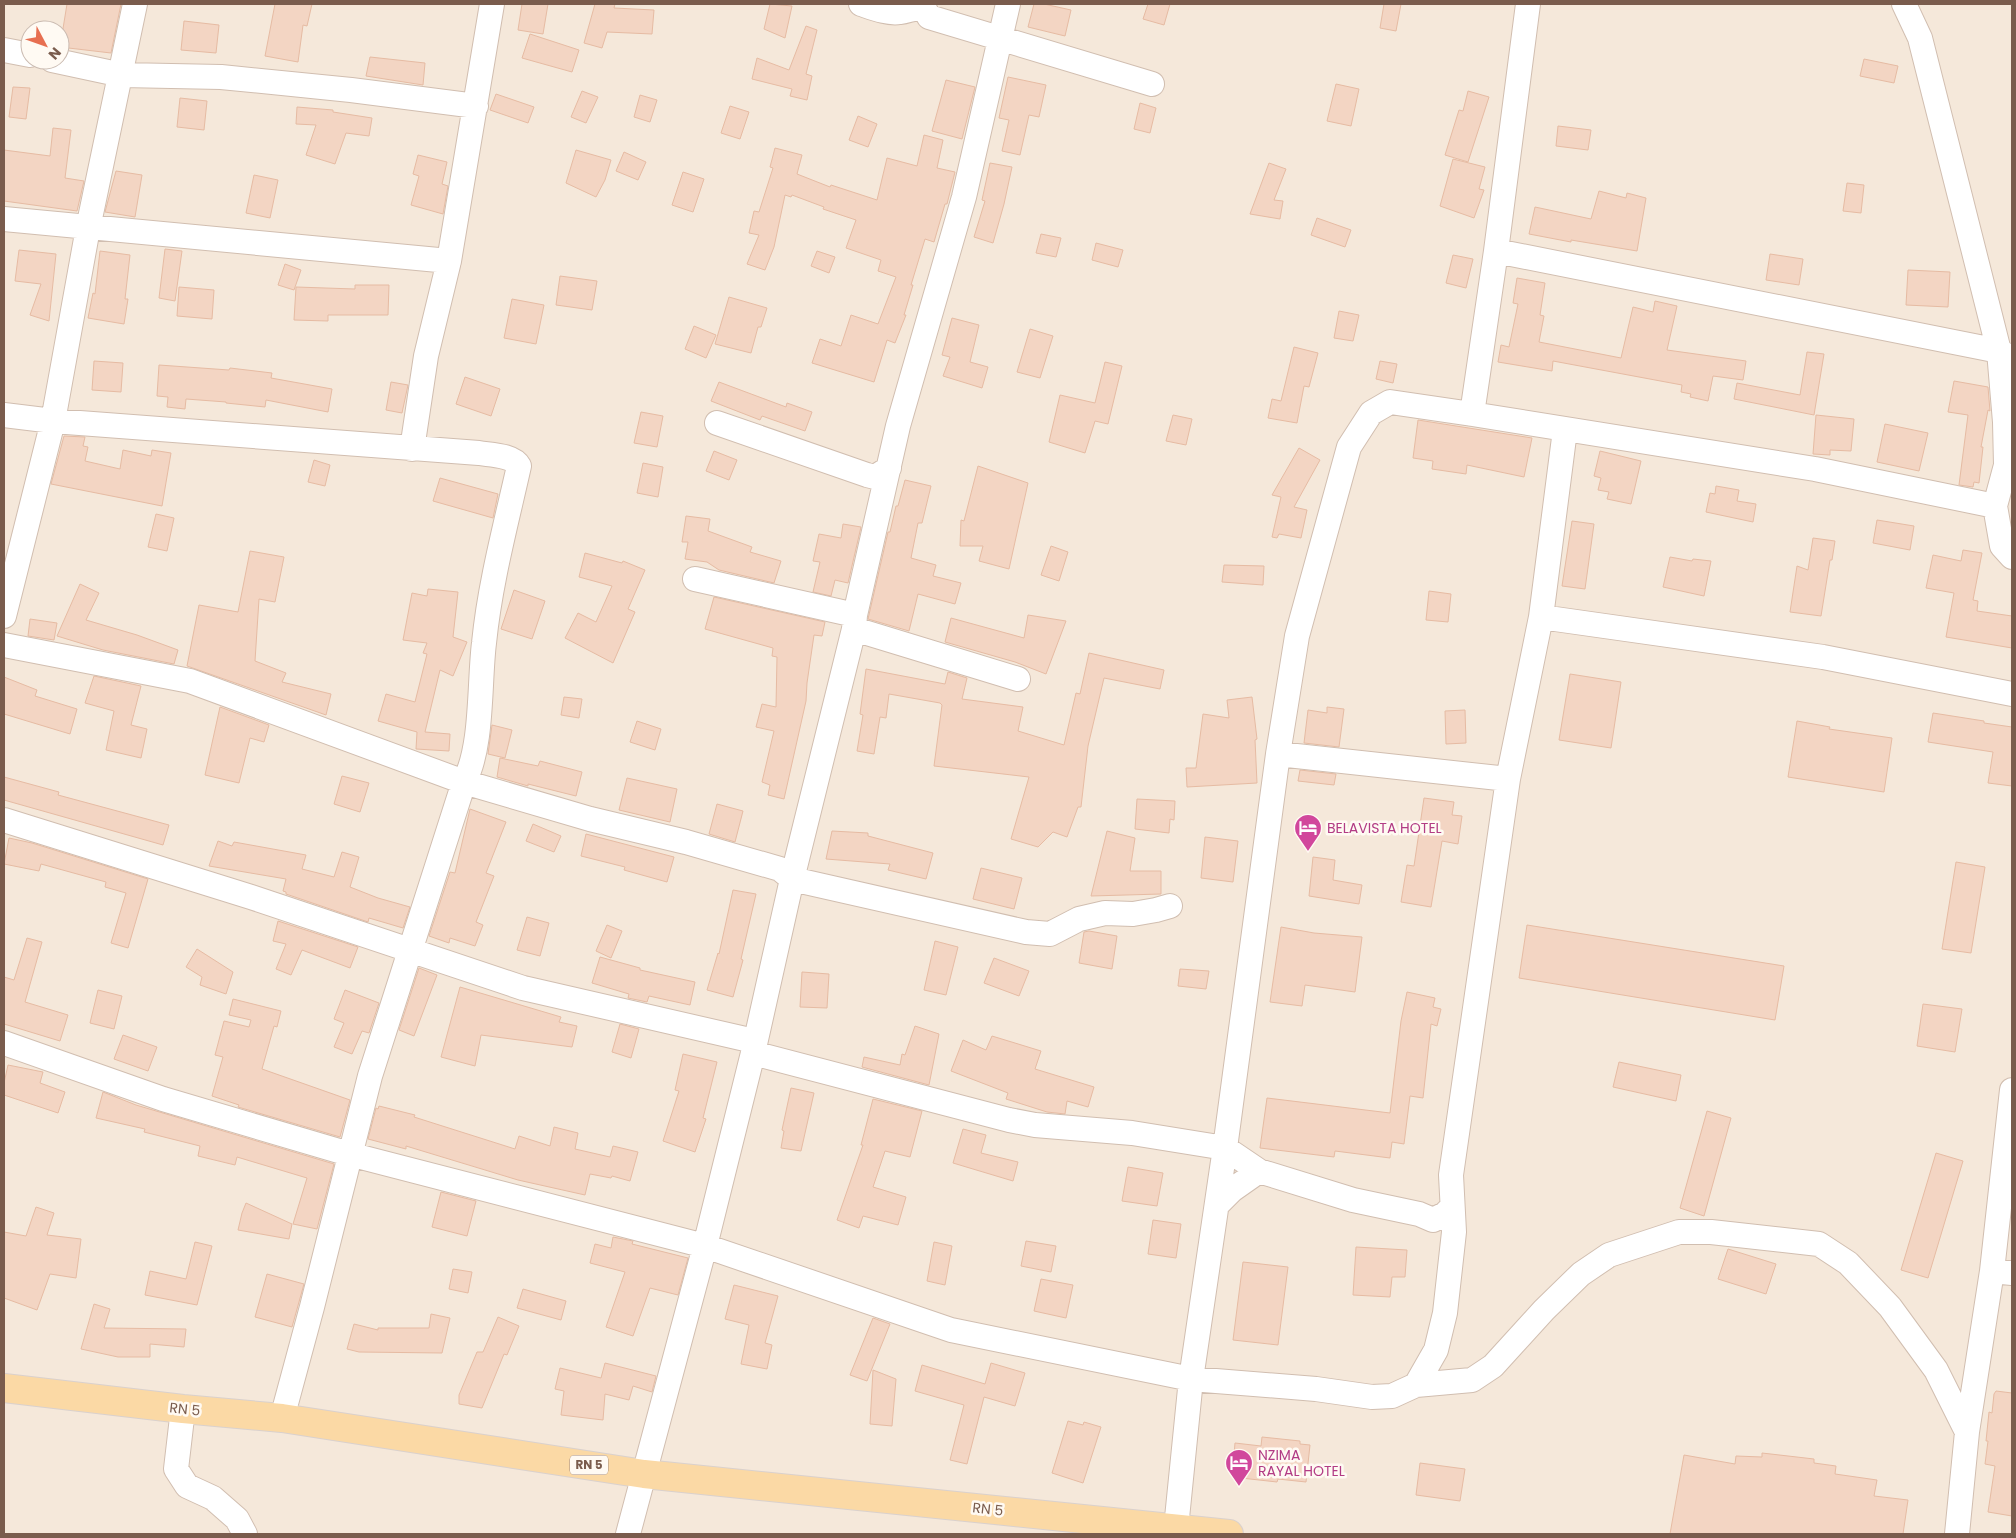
<svg xmlns="http://www.w3.org/2000/svg" width="2016" height="1538" font-family="Poppins,sans-serif">
<style>
.residential{fill:#f5e8da;fill-rule:evenodd}
.building{fill:#f3d5c3;stroke:#e6bba3}
.lines{fill:none;stroke-linecap:round;stroke-linejoin:round}
.minor-casing{stroke:#d1beb0;stroke-width:26}
.major-casing{stroke:#dad1cd;stroke-width:30}
.minor{stroke:#fff;stroke-width:24}
.major{stroke:#fbd9a5;stroke-width:28}
.labels{text-anchor:middle;stroke-width:5;stroke-linejoin:round;paint-order:stroke}
.shield{fill:#fffaf3;stroke:#a28b7f;stroke-width:1}
.shield-label{font-size:12px;font-weight:bold;fill:#7a5c4d}
.hotel-label{font-size:14px;fill:#b23c85;stroke:#fffaf3;text-anchor:start}
.street-label{font-size:14px;fill:#7a5c4d;stroke:#fffaf3}
</style>
<rect width="100%" height="100%" fill="#fdf6ec"/>
<path class="residential" d="M4 4H2012V1534H4ZM30 30H60V60H30Z"/>
<path class="building" d="M67 4H121L111 53 60 47Z
M275 4H312L307 26 303 25 298 62 265 56Z
M522 4H548L543 34 518 30Z
M595 4H615L614 8 654 10 652 34 607 32 602 48 584 43Z
M770 4 792 6 785 38 764 29Z
M1034 4H1044L1071 10 1065 36 1028 27Z
M1148 4H1170L1164 25 1143 19Z
M1384 4H1401L1396 31 1380 28Z
M184 21 219 25 216 53 181 50Z
M806 26 817 30 806 74 812 76 807 100 790 96 792 89 752 79 757 58 789 70Z
M530 34 579 50 572 72 522 58Z
M370 57 425 63 423 85 366 76Z
M1864 59 1898 66 1894 83 1860 76Z
M1008 77 1046 85 1039 117 1029 115 1020 155 1002 151 1009 120 999 118Z
M946 80 975 87 962 139 932 131Z
M1336 84 1359 89 1351 126 1327 121Z
M13 87 30 88 26 119 9 117Z
M582 91 598 97 586 123 571 117Z
M1468 91 1489 97 1468 162 1445 155 1459 110 1463 111Z
M496 94 534 107 528 123 490 110Z
M640 95 657 100 650 122 634 117Z
M180 98 207 101 204 130 177 127Z
M1140 103 1156 108 1150 133 1134 129Z
M730 106 749 112 740 139 721 133Z
M297 107 333 110V112L372 118 369 136 346 133 335 164 306 155 316 125 296 124Z
M858 116 877 124 868 147 849 140Z
M1558 126 1591 130 1588 150 1556 146Z
M53 128 71 130 65 178 84 181 77 211 4 201V150L50 156Z
M924 135 943 140 937 168 955 172 947 204H945L934 242 925 239 911 285H913L904 315H906L895 343 887 340 874 382 812 363 820 339 841 346 851 315 878 324 896 277 878 271 881 260 846 248 856 220 823 209 824 207 792 195 791 197 785 195 774 247 765 270 747 264 759 235 749 233 754 211 759 212 773 168 770 167 775 148 802 155 797 174 830 187 831 185 877 200 887 158 917 166Z
M576 150 611 160 605 180 596 197 566 183Z
M624 152 646 162 638 180 616 171Z
M418 155 447 162 442 184 448 186 443 214 411 205 419 176 413 174Z
M1453 159 1485 167 1479 189 1484 190 1474 218 1440 206Z
M990 163 1012 167 1004 204 993 243 974 237 985 201 982 200Z
M1269 163 1286 169 1274 200 1283 201 1280 219 1250 214Z
M116 171 142 175 135 217 105 212Z
M683 172 704 179 693 212 672 205Z
M254 175 278 180 270 218 246 213Z
M1847 183 1864 185 1861 213 1843 211Z
M1599 191 1626 198 1627 193 1646 198 1637 251 1571 240V242L1529 234 1535 207 1591 219Z
M1317 218 1351 230 1345 247 1311 235Z
M1041 234 1061 238 1056 257 1036 253Z
M1096 243 1123 250 1118 267 1092 260Z
M165 249 182 251 175 301 159 298Z
M19 250 56 254 49 321 30 315 41 284 15 281Z
M100 251 130 255 125 299H128L124 324 88 318 93 293 95 294Z
M817 251 835 257 829 273 811 266Z
M1770 254 1803 259 1799 285 1766 280Z
M1453 255 1473 259 1466 288 1446 283Z
M285 264 301 270 294 290 278 285Z
M1908 270 1950 272 1948 307 1906 305Z
M560 276 597 281 592 310 556 305Z
M1517 278 1545 283 1540 315 1544 316 1539 342 1621 358 1633 307 1653 312 1655 301 1677 306 1667 350 1746 361 1743 380 1713 376 1708 401 1690 397 1691 394 1681 392 1682 385 1553 361 1552 371 1498 362 1501 345 1509 347 1518 304 1513 303Z
M355 285H389L388 315H328V321L294 320 296 287 355 289Z
M179 287 214 290 212 319 177 316Z
M729 297 767 308 761 327H758L751 353 715 344Z
M512 299 544 305 536 344 504 338Z
M1339 311 1359 315 1353 341 1334 338Z
M952 318 979 325 970 362 988 367 982 388 943 376 950 357 942 355Z
M694 326 716 335 706 358 685 349Z
M1030 329 1053 336 1040 378 1017 372Z
M1294 347 1318 353 1309 387 1304 386 1297 423 1268 418 1272 399 1281 401Z
M1807 352 1824 354 1814 415 1734 399 1737 383 1800 395Z
M94 361 123 363 121 392 92 390Z
M1380 361 1397 364 1393 383 1376 379Z
M1105 362 1122 366 1108 424 1095 421 1085 453 1049 442 1060 395 1095 403Z
M159 365 229 370 230 368 272 373 271 378 332 389 328 412 266 400 265 407 226 403V402L186 399 185 409 167 407 168 397 157 396Z
M465 377 500 389 491 416 456 404Z
M1954 381 1988 387 1990 411 1988 410 1981 447H1983L1979 483 1974 482 1973 487 1959 485 1968 415 1948 412Z
M391 382 408 385 402 413 386 410Z
M719 382 786 407 787 403 812 412 805 431 762 416 760 420 711 401Z
M641 412 663 416 657 447 634 443Z
M1173 415 1192 419 1186 445 1166 441Z
M1816 415 1854 419 1851 451 1830 450V455L1813 454Z
M1418 420 1532 438 1524 477 1467 465 1466 474 1432 469 1433 461 1413 458Z
M1885 424 1928 433 1919 471 1877 462Z
M64 436 85 437 83 446 88 447 85 461 120 469 123 450 151 456 152 450 171 453 162 506 51 484Z
M1299 448 1320 460 1294 507 1307 510 1301 538 1279 534 1277 538 1272 537 1281 497 1272 495Z
M714 451 737 460 729 480 706 471Z
M1600 451 1641 461 1631 504 1607 499 1609 492 1598 490 1601 478 1594 476Z
M314 460 330 465 325 486 308 482Z
M643 463 663 467 658 497 637 493Z
M978 466 1028 483 1009 569 979 561 983 546H960L961 520 964 521Z
M440 478 498 494 493 518 433 501Z
M905 480 931 486 922 523H918L911 558 936 565 933 576 961 583 955 604 918 594 909 631 868 619 888 532H890L896 506H898Z
M1716 486 1739 490 1737 501 1756 504 1753 522 1706 512 1710 493 1715 494Z
M156 514 174 518 167 551 148 547Z
M686 516 710 519 708 531 752 547 750 552 781 561 774 583 719 570 707 562 685 559 688 542H682Z
M1877 520 1914 526 1910 550 1873 543Z
M1572 521 1594 524 1585 589 1562 586Z
M843 524 861 527 848 583 835 580 831 596 813 592 820 562 813 561 819 534 841 538Z
M1813 538 1835 541 1832 560H1830L1821 616 1790 612 1797 566 1808 570Z
M1051 546 1068 552 1059 581 1041 575Z
M1963 550 1982 553 1973 600 1978 601 1977 611 2012 616V648L1946 637 1954 593 1926 588 1933 555 1961 561Z
M250 551 284 557 275 602 259 599 255 661 286 673 282 682 331 694 326 715 187 666 199 605 238 612Z
M585 553 622 563 623 561 645 570 628 609 635 612 613 663 565 638 578 613 596 622 612 586 579 577Z
M1670 557 1692 561 1693 559 1711 561 1704 596 1663 587Z
M1224 565 1264 566 1263 585 1222 582Z
M80 584 99 593 86 620 137 635 178 650 174 664 103 650 57 636Z
M428 589 458 592 453 637 467 642 453 676 440 670 425 732 450 734 449 751 416 749 417 732 378 721 386 694 415 702 427 654 423 653 427 643 403 640 412 593 427 596Z
M514 590 545 601 532 639 501 629Z
M1429 591 1451 594 1448 622 1426 620Z
M714 597 825 622 822 636 814 635 807 683 806 701 784 799 768 795 770 785 762 782 774 731 756 727 762 704 776 707 777 657 772 656 773 648 705 629Z
M1028 615 1066 621 1046 674 1015 662 945 642 951 618 1024 638Z
M30 619 57 623 54 640 28 636Z
M1089 653 1164 670 1160 689 1104 678 1088 746 1081 807H1078L1067 837 1053 832 1038 847 1011 839 1029 777 934 766 942 705 940 703 889 694 886 718 880 717 874 754 857 751 863 715 860 714 866 669 945 684 948 672 967 678 962 699 1023 707 1018 731 1064 745 1076 693 1080 694Z
M1570 674 1621 682 1611 748 1559 740Z
M94 676 141 686 131 725 147 729 141 758 106 750 114 711 85 703Z
M4 677 37 690 35 696 77 709 70 734 4 714Z
M564 697 582 699 579 718 561 715Z
M1252 697 1257 739 1255 740 1257 783 1187 787 1186 768H1196L1203 714 1229 718 1227 700Z
M220 707 269 725 264 742 250 738 239 783 205 775Z
M1327 707 1344 709 1339 747 1304 743 1308 710 1327 713Z
M1465 710 1466 743 1446 744 1445 711Z
M1933 713 1984 721V723L2012 727V786L1988 783 1993 752 1928 742Z
M637 721 661 729 655 750 630 742Z
M1797 721 1830 727 1829 729 1892 738 1884 792 1788 777Z
M492 725 512 730 505 758 488 754Z
M500 758 538 766 540 761 582 772 576 796 528 784V786L497 777Z
M1300 770 1336 774 1334 785 1298 781Z
M342 776 369 783 360 812 334 804Z
M4 777 59 792 58 795 169 825 163 845 4 800Z
M627 778 677 789 670 822 619 810Z
M1424 798 1454 802 1452 815 1462 816 1458 844 1442 841 1431 907 1401 902 1407 865 1414 866Z
M1137 799 1175 801 1174 820 1170 819 1169 833 1135 829Z
M717 804 743 811 735 842 709 834Z
M470 809 506 822 486 873 494 876 476 922 483 925 475 946 450 938 449 943 429 936 450 872 455 873Z
M533 824 561 836 554 852 526 841Z
M832 831 868 833V836L933 853 926 879 888 870 890 864 826 859Z
M1107 831 1135 838 1130 871H1161V894L1091 896Z
M586 834 674 857 667 882 624 870 625 867 581 856Z
M1205 837 1238 841 1233 882 1201 878Z
M9 838 32 843 148 879 128 948 111 943 126 893 105 887 106 882 41 864 39 871 4 864Z
M218 841 232 846 234 842 306 855 302 869 334 877 342 852 359 857 350 887 378 898 410 907 403 928 369 918 368 922 286 894V892L283 891 286 879 209 866Z
M1313 857 1335 860 1333 880 1362 885 1359 904 1309 896Z
M1956 862 1985 867 1971 953 1942 949Z
M981 868 1022 878 1014 909 973 899Z
M733 890 756 894 741 959 743 960 733 997 707 990 718 953 719 954Z
M527 917 549 923 540 956 517 950Z
M278 921 358 947 350 968 302 950 291 975 276 969 286 944 273 941Z
M607 925 622 931 611 958 596 951Z
M1527 925 1784 966 1775 1020 1519 978Z
M1281 927 1314 933 1362 937 1355 992 1305 985 1302 1006 1270 1002Z
M1089 931 1117 936 1112 969 1079 963 1084 932Z
M27 938 42 942 25 1002 68 1015 60 1041 4 1024V977L14 980Z
M935 941 958 947 946 995 924 990Z
M197 949 233 972 226 994 200 985 202 977 186 967Z
M600 957 640 968V970L695 982 690 1005 649 996 647 1002 628 998 629 994 592 983Z
M994 958 1029 971 1019 996 984 983Z
M419 968 437 975 414 1036 399 1030Z
M1180 969 1209 971 1206 989 1178 986Z
M802 972 829 974 827 1008 800 1007Z
M460 987 561 1017 559 1022 577 1026 572 1047 481 1035 475 1066 441 1057Z
M98 990 122 996 114 1029 90 1023Z
M345 990 379 1003 369 1033 362 1031 352 1054 334 1047 344 1023 334 1019Z
M1407 992 1435 998 1433 1007 1441 1009 1437 1026 1431 1024 1423 1098 1410 1096 1404 1144 1392 1142 1390 1158 1335 1151 1334 1157 1260 1148 1267 1098 1390 1113 1401 1021Z
M233 999 281 1011 277 1027 274 1026 262 1069 350 1100 340 1137 238 1107 239 1105 212 1096 223 1057 215 1055 224 1021 249 1027 251 1020 229 1015Z
M1923 1004 1962 1009 1955 1052 1917 1046Z
M620 1024 639 1029 631 1058 612 1052Z
M915 1026 939 1034 929 1085 862 1067 864 1057 900 1065 902 1054 905 1055Z
M123 1035 157 1047 148 1071 114 1059Z
M992 1036 1041 1051 1035 1069 1094 1087 1088 1107 1067 1101 1065 1114 1047 1112 1006 1099 1008 1093 951 1071 963 1040 986 1050Z
M683 1054 717 1062 703 1118 706 1119 695 1152 663 1141 679 1091 675 1090Z
M1619 1062 1681 1075 1676 1101 1613 1087Z
M8 1065 43 1072 40 1083 65 1092 58 1113 4 1095V1083Z
M791 1088 814 1093 801 1151 781 1148 784 1131 782 1130Z
M103 1092 136 1105 334 1164 317 1229 293 1224 307 1178 237 1157 235 1165 198 1156 200 1146 144 1132 145 1129 96 1118Z
M873 1099 922 1111 910 1157 885 1151 873 1187 906 1197 898 1225 863 1216 859 1228 837 1220 863 1145H861Z
M379 1106 415 1115 414 1117 515 1149 519 1136 550 1146 554 1127 578 1133 575 1149 610 1157 613 1146 638 1152 630 1181 612 1176 611 1178 590 1174 585 1195 518 1180 406 1146V1149L368 1139 376 1108 378 1109Z
M1707 1111 1731 1118 1704 1216 1680 1208Z
M963 1129 986 1135 981 1153 1018 1162 1013 1181 953 1163Z
M1936 1153 1963 1161 1928 1278 1901 1270Z
M1128 1167 1163 1173 1157 1206 1122 1201Z
M441 1192 476 1201 467 1236 432 1227Z
M246 1203 292 1224 289 1239 238 1230 242 1213Z
M36 1207 54 1213 47 1235 81 1239 76 1278 50 1274 37 1310 4 1298V1232L26 1236Z
M1153 1220 1181 1224 1176 1258 1148 1254Z
M613 1237 633 1241 632 1244 688 1258 678 1295 650 1288 633 1336 606 1327 625 1272 590 1263 595 1244 611 1248Z
M1026 1241 1056 1246 1051 1272 1021 1266Z
M195 1242 212 1246 197 1305 145 1295 150 1271 186 1279Z
M934 1242 952 1246 945 1285 927 1281Z
M1356 1247 1407 1250 1405 1277H1392L1390 1297 1353 1295Z
M1728 1249 1776 1264 1766 1294 1718 1279Z
M1243 1262 1288 1267 1278 1345 1233 1340Z
M453 1269 472 1272 468 1293 449 1289Z
M267 1274 304 1284 292 1327 255 1317Z
M1041 1279 1073 1285 1066 1318 1034 1311Z
M734 1285 778 1296 765 1343 772 1345 767 1369 741 1364 749 1325 725 1319Z
M523 1289 566 1301 561 1320 517 1308Z
M94 1304 110 1309 104 1328 186 1329 184 1347 150 1344V1357H118L81 1349Z
M431 1314 450 1318 442 1353 359 1352 347 1349 354 1324 378 1330V1328H429Z
M498 1317 519 1326 507 1355 504 1354 482 1408 459 1404V1395L477 1352H483Z
M873 1318 890 1324 867 1381 850 1375Z
M605 1363 656 1376 652 1392 633 1386 629 1400 605 1394 603 1420 561 1415 564 1391 555 1389 560 1368 601 1378Z
M991 1363 1025 1373 1015 1406 984 1397 967 1464 950 1460 964 1405 915 1391 922 1365 985 1384Z
M873 1370 896 1379 892 1426 870 1424Z
M1996 1391 2012 1393V1516L1988 1512 1995 1466 1985 1464 1988 1441H1986L1989 1412 1992 1413 1994 1394Z
M1068 1421 1083 1425 1084 1422 1101 1427 1083 1483 1052 1473Z
M1262 1437 1300 1441V1444L1310 1445 1306 1482 1278 1479 1277 1482 1232 1477 1235 1443 1261 1446Z
M1762 1453 1814 1459V1463L1836 1466 1835 1474 1877 1480 1874 1496 1908 1500 1903 1534H1670L1684 1455 1735 1464 1736 1456 1762 1457Z
M1420 1463 1465 1469 1460 1501 1416 1495Z"/>
<g class="lines">
<defs>
<path id="minor" d="M861 4C873 8 888 14 900 12 909 11 914 7 924 8L929 17 1152 84
M1904 4 1920 38 1999 351 2005 422 2006 465 1995 506
M4 50 30 55
M52 60 122 75 221 77 351 90 476 106
M4 219 449 261
M1496 251 1999 351 2012 358
M1472 414 1496 251 1528 4
M4 415 53 421 479 453C491 455 513 455 519 466 506 524 490 583 484 643 479 683 483 747 464 782L370 1076 312 1307 282 1418
M717 423 867 475 875 477 889 468
M412 449 426 356 449 261 492 4
M695 579 855 615
M4 616 53 421 88 228 135 4
M1541 617 1823 657 2012 694
M854 629 1018 679
M4 645 190 681 464 782 590 819 686 842 780 869 792 879 1026 932 1050 934 1079 919 1105 913 1133 914 1156 910 1170 906
M1278 754 1508 779
M4 820 251 897 523 988 754 1041
M4 1043 163 1099 349 1154 705 1246 951 1330 1191 1379 1316 1389 1372 1397 1392 1396 1416 1385 1472 1380 1493 1366 1544 1310 1581 1274 1609 1255 1679 1232H1711L1819 1244 1848 1263 1890 1307 1936 1370 1967 1432
M753 1053 1009 1120 1035 1125 1132 1133 1225 1148 1259 1171 1353 1200 1419 1214 1433 1220 1445 1214 1452 1207
M1217 1205 1232 1190 1259 1171
M1992 1271 2012 1273
M1416 1385 1436 1350 1445 1313 1454 1232 1451 1175 1508 779 1541 617 1565 430
M183 1409 176 1469 187 1486 213 1498 237 1519 245 1534
M1176 1528 1191 1379 1225 1148 1278 754 1297 636 1349 447 1371 413 1390 402 1472 414 1815 469 1995 506 2002 546 2012 557
M628 1534 705 1246 753 1053 792 879 854 629 855 615 898 426 964 197 1008 4
M1957 1534 1967 1432 1992 1271 2012 1090"/>
<path id="major" d="M4 1388 183 1409 282 1418 644 1474 1229 1534"/>
</defs>
<use href="#minor" class="minor-casing"/>
<use href="#major" class="major-casing"/>
<use href="#minor" class="minor"/>
<use href="#major" class="major"/>
</g>
<defs>
<symbol id="hotel-pin" viewBox="-11 -11 22 30"><path d="M0 17L-7.5 6A9.5 9.5 0 1 1 7.5 6Z" fill="#d1479c" stroke="#fffaf3"/><path d="M-6-4.5h1.5V1H6V5H4.5V3h-9V5H-6ZM-4 0a1.8 1.8 0 1 1 3.6 0ZM.5 0V-2.5h3Q6-2.5 6 0Z" fill="#fff"/></symbol>
</defs>
<g fill-rule="evenodd">
<use href="#hotel-pin" x="1292" y="812" width="32" height="43"/>
<use href="#hotel-pin" x="1223" y="1447" width="32" height="43"/>
</g>
<g class="labels">
<rect class="shield" x="570" y="1455.5" width="38" height="19" rx="4"/>
<g class="shield-label">
<text x="589" y="1469">RN 5</text>
</g>
<g class="hotel-label">
<text x="1327" y="833">BELAVISTA HOTEL</text>
<text x="1258" y="1460">NZIMA<tspan x="1258" dy="16">RAYAL HOTEL</tspan></text>
</g>
<g class="street-label">
<text transform="translate(185 1409) rotate(6)" y="5">RN 5</text>
<text transform="translate(988 1509) rotate(6)" y="5">RN 5</text>
</g>
</g>
<rect width="2016" height="1538" fill="none" stroke="#7a5c4d" stroke-width="10"/>
<g transform="translate(45 45) rotate(131)"><circle r="24" fill="#fffaf3" stroke="#cabbb1"/>
<path d="M0-4L9 19L0 12L-9 19Z" fill="#e76f51"/>
<text y="-8" font-size="14" font-weight="bold" text-anchor="middle" fill="#7a5c4d">N</text>
</g>
</svg>
